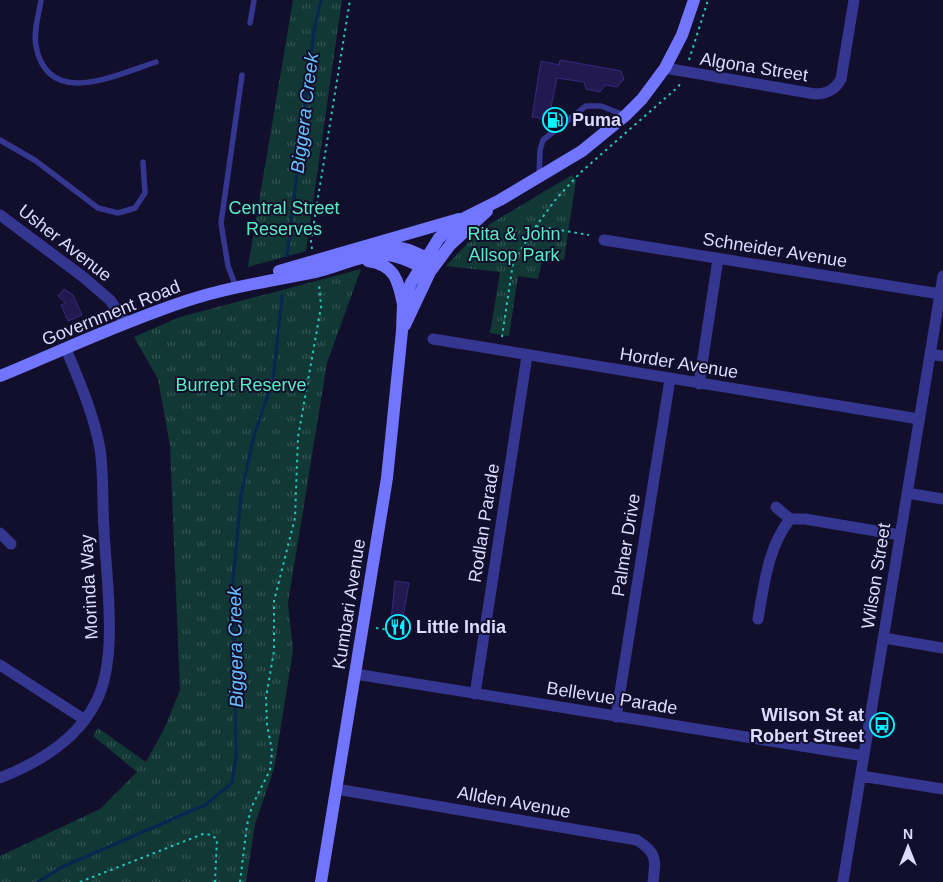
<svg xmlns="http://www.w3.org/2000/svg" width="943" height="882" font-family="Arial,sans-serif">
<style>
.park{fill:url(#park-tufts)}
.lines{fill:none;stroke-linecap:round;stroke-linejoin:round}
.stream{stroke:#072753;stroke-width:3}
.building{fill:#211950;stroke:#36297e}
.path{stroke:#24c9b8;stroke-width:2;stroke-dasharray:2.5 4;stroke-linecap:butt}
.lane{stroke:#353690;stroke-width:5.5}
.street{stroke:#353690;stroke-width:11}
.secondary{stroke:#7275ff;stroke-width:12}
.labels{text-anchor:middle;stroke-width:4;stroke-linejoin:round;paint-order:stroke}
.street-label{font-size:18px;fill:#dddbff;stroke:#120f2d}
.poi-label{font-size:18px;font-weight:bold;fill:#dddbff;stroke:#120f2d;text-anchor:start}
.park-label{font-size:18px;fill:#5aecc1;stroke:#120f2d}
.water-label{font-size:19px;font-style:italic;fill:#69c0ff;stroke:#120f2d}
</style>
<defs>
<pattern id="park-tufts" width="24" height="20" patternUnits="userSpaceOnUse" patternTransform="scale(1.25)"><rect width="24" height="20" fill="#113835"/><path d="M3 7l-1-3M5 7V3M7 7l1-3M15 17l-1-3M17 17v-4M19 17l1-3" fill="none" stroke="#335453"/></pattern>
</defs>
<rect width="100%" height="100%" fill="#120f2d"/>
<path class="park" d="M293 0H342L306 251 248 267Z
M572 175 576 180 564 260 543 257 538 279 518 276 509 336 490 333 500 272 446 266 480 230Z
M361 269 327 363 288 603 293 651 274 769 255 824 246 882H0V856L100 809 137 772 93 736 98 728 146 762 165 727 180 690 170 446 158 379 134 337 180 317Z"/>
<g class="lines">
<path class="stream" d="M287 256 314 31 321 0
M38 882 62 867 205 805 232 783 236 758 233 580 241 496 253 439 273 380 282 296"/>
</g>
<path class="building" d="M560 60 621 71 624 79 617 87 605 85 600 92 586 89 584 82 557 78 551 107 564 118 551 127 539 118 532 117 541 61 559 65Z
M64 289 73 295 82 315 68 321 61 305 66 303 58 296Z
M395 581 409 583 403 617H407L404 634 390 631Z"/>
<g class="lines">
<path class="path" d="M689 60 708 0
M536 226 589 235
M312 249 311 241 350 0
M502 337 513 263 531 233 556 199 581 172 678 87 682 81
M376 628 389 630 388 636 402 638
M80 882 203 834 211 835 217 839 215 882
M240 882 247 825 252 806 270 770 272 751 267 724 266 698 274 651V601L295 518 298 437 321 307 319 283"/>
<path class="lane" d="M41 0C39 14 33 32 36 46 48 110 118 74 156 62
M250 23 254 0
M0 140 36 161 98 208 118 213 135 208 145 193 143 162
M539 176 540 150 543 140 586 106H601L624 115
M236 287 228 266 221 223 242 75"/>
<path class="street" d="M665 68 815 94C827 94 835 90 841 79L854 0
M0 215 82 276 110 300 126 323
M604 240 940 294
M433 339 919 419
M930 354 943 356
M699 384 718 259
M907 493 943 499
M776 507 790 519H805L900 535
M0 533 11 544
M758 619C764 585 768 547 790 519
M884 638 943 648
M0 665 85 720
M355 674 864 756
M475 694 527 356
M616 717 670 379
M861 776 943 789
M0 778C38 763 77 740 96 702 119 658 106 579 104 529 102 503 104 475 100 449 94 415 79 380 66 349
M336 789 637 840C657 853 656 859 653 882
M843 882 943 276"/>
<path class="secondary" d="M382 247C402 245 416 252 433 262
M368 261C395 265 398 280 403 304
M279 271 459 219
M405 325 430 272 450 245 487 211
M0 376C61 351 122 322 186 301 228 287 271 281 315 272 338 267 363 253 388 255 403 257 417 265 430 272
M321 882 387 478 402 331 403 304 411 283 439 238 464 218 500 200 582 151 626 115 642 99 665 68 682 35 694 0"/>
</g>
<defs>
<symbol id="fuel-ring" viewBox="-11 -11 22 22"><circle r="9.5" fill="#120f2d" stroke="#07f2ff" stroke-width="1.5"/><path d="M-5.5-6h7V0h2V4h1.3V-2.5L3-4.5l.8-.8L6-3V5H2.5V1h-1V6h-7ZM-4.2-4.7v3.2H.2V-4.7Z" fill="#07f2ff"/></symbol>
<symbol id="restaurant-ring" viewBox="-11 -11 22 22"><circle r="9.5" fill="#120f2d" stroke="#07f2ff" stroke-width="1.5"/><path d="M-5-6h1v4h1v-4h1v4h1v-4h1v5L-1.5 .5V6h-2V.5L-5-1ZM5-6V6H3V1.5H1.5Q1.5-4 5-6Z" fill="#07f2ff"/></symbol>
<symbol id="bus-ring" viewBox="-11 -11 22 22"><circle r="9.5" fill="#120f2d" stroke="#07f2ff" stroke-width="1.5"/><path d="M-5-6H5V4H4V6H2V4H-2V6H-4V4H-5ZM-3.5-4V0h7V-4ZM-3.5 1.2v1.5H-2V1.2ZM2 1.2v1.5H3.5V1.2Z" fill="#07f2ff"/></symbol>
</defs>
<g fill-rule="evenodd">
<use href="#fuel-ring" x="541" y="106" width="28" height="28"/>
<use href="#restaurant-ring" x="384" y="613" width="28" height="28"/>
<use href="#bus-ring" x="868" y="711" width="28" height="28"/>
</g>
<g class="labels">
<g class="street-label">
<text transform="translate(754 67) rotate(9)" y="6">Algona Street</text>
<text transform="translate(65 243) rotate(38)" y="6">Usher Avenue</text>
<text transform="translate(775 250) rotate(9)" y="6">Schneider Avenue</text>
<text transform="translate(111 313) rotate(-22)" y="6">Government Road</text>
<text transform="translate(679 363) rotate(9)" y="6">Horder Avenue</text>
<text transform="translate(484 523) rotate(-81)" y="6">Rodlan Parade</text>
<text transform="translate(626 545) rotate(-81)" y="6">Palmer Drive</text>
<text transform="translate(876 576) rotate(-81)" y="6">Wilson Street</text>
<text transform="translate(89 587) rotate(-93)" y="6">Morinda Way</text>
<text transform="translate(349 604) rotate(-81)" y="6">Kumbari Avenue</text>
<text transform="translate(612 698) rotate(9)" y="6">Bellevue Parade</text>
<text transform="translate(514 802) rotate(10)" y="6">Allden Avenue</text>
</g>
<g class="poi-label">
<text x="572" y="126">Puma</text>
<text x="416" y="633">Little India</text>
<text x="864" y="721" text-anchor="end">Wilson St at<tspan x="864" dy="21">Robert Street</tspan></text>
</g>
<g class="park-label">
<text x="284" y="214">Central Street<tspan x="284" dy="21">Reserves</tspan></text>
<text x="514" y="240">Rita &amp; John<tspan x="514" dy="21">Allsop Park</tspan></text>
<text x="241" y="391">Burrept Reserve</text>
</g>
<g class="water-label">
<text transform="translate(304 113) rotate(-83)" y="7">Biggera Creek</text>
<text transform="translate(235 647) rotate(-91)" y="7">Biggera Creek</text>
</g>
</g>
<g transform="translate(908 847)" stroke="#120f2d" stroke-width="4" paint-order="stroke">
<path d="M0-4L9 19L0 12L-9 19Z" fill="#dddbff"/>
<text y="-8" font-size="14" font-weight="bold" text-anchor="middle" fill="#dddbff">N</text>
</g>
</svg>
